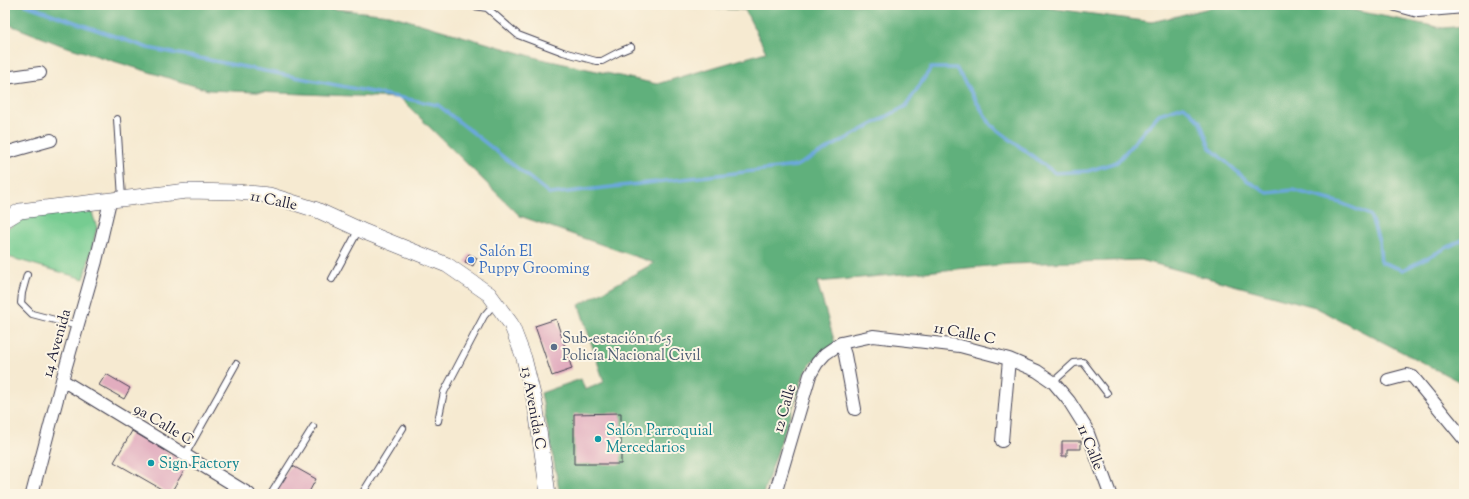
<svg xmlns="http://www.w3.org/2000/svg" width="1469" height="499" font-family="'Sorts Mill Goudy',serif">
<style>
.green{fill:#76cc91;stroke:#4c7766}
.forest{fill:#60b07b;stroke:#41695b}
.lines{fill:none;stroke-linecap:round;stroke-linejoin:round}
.stream{stroke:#6ca8dd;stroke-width:3.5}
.building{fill:#e2adbf}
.service-casing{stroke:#424052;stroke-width:8}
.minor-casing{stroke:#424052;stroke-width:14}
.tertiary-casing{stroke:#424052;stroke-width:16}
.service{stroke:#fff;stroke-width:6}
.minor{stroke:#fff;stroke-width:12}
.tertiary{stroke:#fff;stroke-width:15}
.shop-dot{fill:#3f7fe0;stroke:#fcf5e5;stroke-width:1.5}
.service-dot{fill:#5c6f8a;stroke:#fcf5e5;stroke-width:1.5}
.culture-dot{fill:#0f9aa8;stroke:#fcf5e5;stroke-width:1.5}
.labels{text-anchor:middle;stroke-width:4;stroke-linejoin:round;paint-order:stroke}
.street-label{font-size:15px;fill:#22223b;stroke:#fcf5e5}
.shop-label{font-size:15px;fill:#366cbe;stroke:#fcf5e5;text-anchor:start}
.service-label{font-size:15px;fill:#4e5e75;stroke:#fcf5e5;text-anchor:start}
.culture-label{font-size:15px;fill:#0d838f;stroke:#fcf5e5;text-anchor:start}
</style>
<rect width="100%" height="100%" fill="#fcf5e5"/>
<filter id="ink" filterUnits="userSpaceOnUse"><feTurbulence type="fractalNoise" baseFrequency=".025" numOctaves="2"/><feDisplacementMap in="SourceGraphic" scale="8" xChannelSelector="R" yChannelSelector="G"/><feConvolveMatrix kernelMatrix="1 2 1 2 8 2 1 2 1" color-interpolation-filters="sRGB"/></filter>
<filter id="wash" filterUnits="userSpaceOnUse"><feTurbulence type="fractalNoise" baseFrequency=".012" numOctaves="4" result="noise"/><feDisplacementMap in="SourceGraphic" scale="16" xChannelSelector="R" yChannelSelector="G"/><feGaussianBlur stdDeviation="0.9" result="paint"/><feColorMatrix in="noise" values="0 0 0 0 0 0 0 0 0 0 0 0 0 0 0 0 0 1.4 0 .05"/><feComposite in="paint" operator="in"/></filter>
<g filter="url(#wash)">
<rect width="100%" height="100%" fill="#f6ead1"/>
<path class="green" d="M80 208 92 213 97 227 84 279 5 256V230L31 215Z"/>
<path class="forest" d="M5 5H160L166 6 297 5 390 15 541 59 657 84 766 52 745 10 640 5H1027L1152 22 1222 5H1327L1443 28 1464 26V384L1315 307 1141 260 1010 264 817 282 835 343 812 362 804 374 763 494H560L541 393 581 379 585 390 604 382 579 305 654 263 520 216 400 98 208 90 61 45 5 23Z"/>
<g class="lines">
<path class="stream" d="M26 5 148 48 438 105 550 194 796 166 906 106 931 68H956L991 125 1055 173 1088 171 1117 162 1159 114 1184 106 1200 121 1210 148 1249 182 1268 193 1293 190 1341 203 1370 215 1379 241 1381 262 1403 270 1464 239"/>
</g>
<g id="blocks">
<path class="building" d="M469 254 477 258 473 266 465 262Z
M556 319 572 369 552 376 535 326Z
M106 374 130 388 124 399 99 385Z
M621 413V464H574V414Z
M132 431 188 464 170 494 114 462Z
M1062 441H1081V449H1067V456H1062Z
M291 465 316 479 308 494H279L275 491Z"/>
</g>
</g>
<g filter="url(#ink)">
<use href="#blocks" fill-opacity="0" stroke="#424052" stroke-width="1"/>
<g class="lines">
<defs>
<path id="service" d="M468 5 487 8 518 35 563 52 596 61H602L619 52 631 47
M117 119 122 198
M27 275 22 293 21 303 32 314 78 326
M332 279 359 229
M1053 382 1074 363 1083 362 1107 393
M438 421 444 392 484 316 495 303
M185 455 236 364
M200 494H201
M271 494 313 427
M362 494 403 428"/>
<path id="minor" d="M1396 5 1418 11 1464 7
M5 78 40 73
M5 153 51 140
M841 343 845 355 855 409
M62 380 249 494
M1388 380 1407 375 1413 377 1464 439
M1002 441 1009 359
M32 494 62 380 96 261 110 201
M775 494 810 375 817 363 825 354 841 343 873 336 960 346 1009 359 1037 371 1053 382 1069 401 1086 428 1110 494"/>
<path id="tertiary" d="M5 220 20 211 187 191 237 192 269 195 317 210 365 232 447 265 489 294 511 324 524 358 535 403 548 494"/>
</defs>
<use href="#service" class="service-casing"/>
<use href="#minor" class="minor-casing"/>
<use href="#tertiary" class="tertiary-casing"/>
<use href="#service" class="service"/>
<use href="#minor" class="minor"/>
<use href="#tertiary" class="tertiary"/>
</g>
</g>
<circle class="shop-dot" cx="471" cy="260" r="4"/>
<circle class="service-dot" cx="554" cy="347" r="4"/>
<g class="culture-dot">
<circle cx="598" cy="439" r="4"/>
<circle cx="151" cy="463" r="4"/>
</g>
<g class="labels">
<g class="street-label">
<text transform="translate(274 200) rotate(12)" y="5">11 Calle</text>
<text transform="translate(965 333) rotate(11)" y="5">11 Calle C</text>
<text transform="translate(56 343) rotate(-74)" y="5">14 Avenida</text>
<text transform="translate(534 408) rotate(80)" y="5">13 Avenida C</text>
<text transform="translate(784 408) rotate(-74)" y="5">12 Calle</text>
<text transform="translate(164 424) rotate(31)" y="5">9a Calle C</text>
<text transform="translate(1091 447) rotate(68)" y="5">11 Calle</text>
</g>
<g class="shop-label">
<text x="479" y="256">Salón El<tspan x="479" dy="17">Puppy Grooming</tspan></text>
</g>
<g class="service-label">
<text x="562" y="343">Sub-estación 16-5<tspan x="562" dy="17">Policía Nacional Civil</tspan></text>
</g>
<g class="culture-label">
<text x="606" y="435">Salón Parroquial<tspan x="606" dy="17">Mercedarios</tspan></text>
<text x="159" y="468">Sign Factory</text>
</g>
</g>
<rect width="1469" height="499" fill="none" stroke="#fcf5e5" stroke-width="20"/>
</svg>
